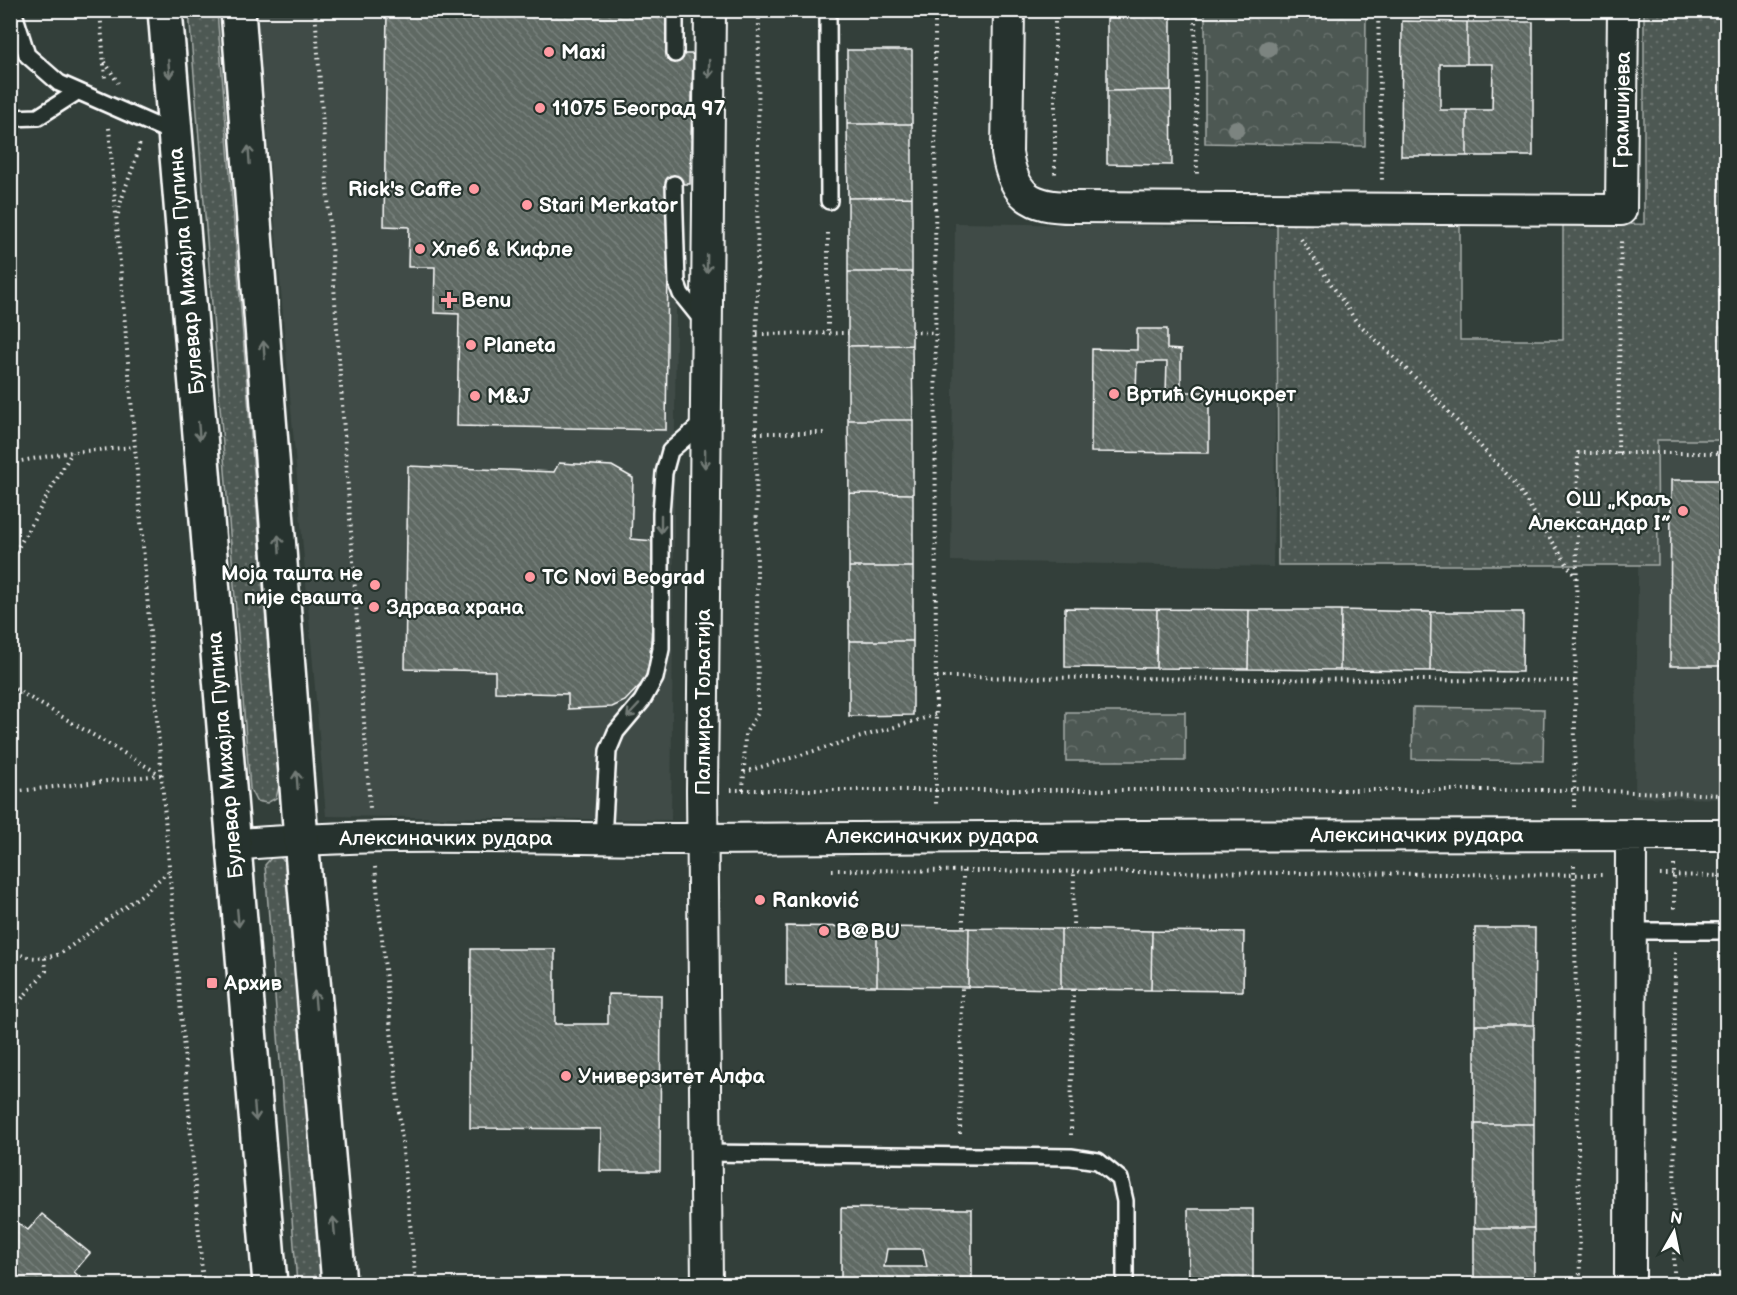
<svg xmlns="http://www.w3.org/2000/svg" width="1737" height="1295" font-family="'Balsamiq Sans',sans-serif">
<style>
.built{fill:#404c47}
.grass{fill:url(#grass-dots);stroke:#a6aca9;stroke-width:1.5}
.park{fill:url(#park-crowns);stroke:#a6aca9;stroke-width:1.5}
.building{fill:url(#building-back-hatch);stroke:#fff;stroke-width:1.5;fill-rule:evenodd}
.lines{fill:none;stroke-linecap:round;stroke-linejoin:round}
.lane-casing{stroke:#fff;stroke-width:20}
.street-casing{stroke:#fff;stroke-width:34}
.secondary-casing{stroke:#fff;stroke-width:38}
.path{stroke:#fff;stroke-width:4;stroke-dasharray:1.5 4.5;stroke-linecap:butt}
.lane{stroke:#26332d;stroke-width:15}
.street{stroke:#26332d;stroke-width:30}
.secondary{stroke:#26332d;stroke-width:33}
.tree{fill:#7c8480}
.oneway{stroke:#727a76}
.poi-dot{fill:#ff9aa2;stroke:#26332d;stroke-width:2}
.labels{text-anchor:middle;stroke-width:4.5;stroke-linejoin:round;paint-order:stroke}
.poi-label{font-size:21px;font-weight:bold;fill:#fff;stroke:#26332d;text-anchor:start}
.street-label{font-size:21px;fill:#fff;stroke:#26332d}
</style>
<defs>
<pattern id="grass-dots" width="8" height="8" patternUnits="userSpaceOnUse" patternTransform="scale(1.5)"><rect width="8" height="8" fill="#4d5853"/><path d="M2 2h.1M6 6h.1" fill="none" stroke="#68716d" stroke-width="1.8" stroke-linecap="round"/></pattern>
<pattern id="park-crowns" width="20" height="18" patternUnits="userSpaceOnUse" patternTransform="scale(1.5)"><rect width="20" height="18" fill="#4d5853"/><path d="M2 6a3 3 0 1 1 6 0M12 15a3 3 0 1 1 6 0" fill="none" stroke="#68716d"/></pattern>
<pattern id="building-back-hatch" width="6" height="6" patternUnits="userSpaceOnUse" patternTransform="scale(1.5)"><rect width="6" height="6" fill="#5f6964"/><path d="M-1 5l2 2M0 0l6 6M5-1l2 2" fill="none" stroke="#77807b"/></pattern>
</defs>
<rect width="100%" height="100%" fill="#333f3a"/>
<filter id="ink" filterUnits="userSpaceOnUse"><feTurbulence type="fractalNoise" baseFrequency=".0167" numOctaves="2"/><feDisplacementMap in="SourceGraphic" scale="12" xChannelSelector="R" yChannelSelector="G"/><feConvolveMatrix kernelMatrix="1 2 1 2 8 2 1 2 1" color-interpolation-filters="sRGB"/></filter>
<g filter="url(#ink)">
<path class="built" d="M257 11H679L671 820 326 816Z
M1646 11H1726V799L1635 797Z
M955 223 1278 228 1273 567 951 561Z"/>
<path class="grass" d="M189 11H217L279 786 276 798 267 803 256 801 250 789Z
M1644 11H1726V440H1657L1658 565H1278L1277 222H1460V340H1563V225L1644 224Z
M278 856 291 866 323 1284H297L265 865 272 857Z"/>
<path class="park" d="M1205 11H1366L1365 146 1205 143Z
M1413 707 1544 709 1543 761 1412 759Z
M1066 712H1185V761H1066Z"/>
<path class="building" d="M387 10H669L675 54H693L690 184H669L666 430 457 426 459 314 434 313 435 267H408L409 227 384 226Z
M1107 10H1171V16L1107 17Z
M1171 16V90L1107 91V17Z
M1402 21 1467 22V64H1440V110H1467V156H1401Z
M1467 22H1533V156H1467V110H1492L1493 64H1467Z
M847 50H912V124H847Z
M1171 90 1172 165 1107 164V91Z
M847 124H912V197L848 198Z
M912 197V272H848V198Z
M848 272H912V345L848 346Z
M1137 329H1167V349L1181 350V392H1209V453L1091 452 1092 349 1137 350ZM1137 362H1167L1166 392 1136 391Z
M912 345 913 420H848V346Z
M848 420H913V494L849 493Z
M559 463 612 466 633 478 631 539 654 541 653 613 649 667 644 681 625 701 612 707 568 709V694L495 692V671L405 669 408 466 554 472Z
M1671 480H1726L1724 607H1726V666H1670Z
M849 493 913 494V567H849Z
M849 567H913V641H849Z
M1065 608 1157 609 1156 668 1065 667Z
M1157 609 1249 610 1248 669 1156 668Z
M1249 610H1341L1340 670 1248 669Z
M1341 610 1431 612 1430 671 1340 670Z
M1431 612H1523L1522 672 1430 671Z
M849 641H913V715L849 716Z
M786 926 877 927V986L786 985Z
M877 927 969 928 968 987 877 986Z
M969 928 1061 929V989L968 987Z
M1475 928H1535L1534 1025H1475Z
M1061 929 1152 931 1151 990 1061 989Z
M1152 931 1244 932 1243 991 1151 990Z
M471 949H555V1024H608V994L661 995 660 1171H600L601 1129 470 1128Z
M1475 1025H1534V1124H1475Z
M1475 1124H1534V1228H1474Z
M841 1208 972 1209V1284H928L927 1280H885V1284H841ZM887 1249H923L927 1267H884Z
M1188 1209H1253V1282H1189Z
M42 1214 90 1253 74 1272 88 1284H10V1217L28 1230Z
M1474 1228H1534V1284H1474Z
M1189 1282H1253V1284H1189Z"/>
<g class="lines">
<defs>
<path id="lane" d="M13 10 27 55 59 83 175 134
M675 10V54
M828 10 829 201
M10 118 38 117 77 92
M674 184 677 283 681 294 705 324
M603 839 608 751 616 732 642 701 655 678 661 649V513L664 473 670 451 706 420
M1632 931H1726
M705 1153 1071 1157 1098 1161 1120 1179 1125 1201V1284"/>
<path id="street" d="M1009 10 1007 153C1014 196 1030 207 1072 207L1621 210 1623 10
M232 845C389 830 547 840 705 839 1045 835 1386 835 1726 835
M707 1284 702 790 710 10
M1630 1284 1631 835"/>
<path id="secondary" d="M165 10 270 1284
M238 10 301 839 339 1284"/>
</defs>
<use href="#lane" class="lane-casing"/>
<use href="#street" class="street-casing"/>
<use href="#secondary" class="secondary-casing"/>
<path class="path" d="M100 10 105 79
M315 10 370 808
M935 10 936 808
M1055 10V178
M1195 10 1197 178
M1378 10 1382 181
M105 62 118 83
M109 128 203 1284
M118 214C123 188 136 166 140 141
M828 233V333
M1301 239 1356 321 1427 389 1514 482 1576 578
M912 332 935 333
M757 334 848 333
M756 433H824
M1618 453 1621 238
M10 463 72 452 135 447
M10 562 72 452
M937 677 1575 681
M10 686 161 775
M744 772 745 734 758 713 756 433 759 10
M731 790H1574L1726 795
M743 790 744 772 938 714
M10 792 160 775
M1574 807 1578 453H1726
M1574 865 1580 1284
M1674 865V909
M375 867 416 1284
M832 870 1602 875
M963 871V928
M1660 875 1726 876
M1073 930 1074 872
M10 951C29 959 40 960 60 954L144 893 168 872
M10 1012 46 971 45 958
M960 1134 962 987
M1071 1135 1073 989
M1674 1284 1675 952"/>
<use href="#lane" class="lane"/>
<use href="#street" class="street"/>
<use href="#secondary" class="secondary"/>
</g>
<g class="tree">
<circle cx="1268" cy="49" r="9"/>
<circle cx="1236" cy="129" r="9"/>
</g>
<defs><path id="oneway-shaft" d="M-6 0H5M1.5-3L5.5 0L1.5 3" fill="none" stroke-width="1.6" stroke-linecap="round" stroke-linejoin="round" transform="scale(1.5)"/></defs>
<g class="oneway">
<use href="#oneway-shaft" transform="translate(169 69) rotate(85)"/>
<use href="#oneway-shaft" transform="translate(709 69) rotate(91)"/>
<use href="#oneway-shaft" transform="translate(249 155) rotate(-94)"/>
<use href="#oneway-shaft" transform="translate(707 264) rotate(91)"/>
<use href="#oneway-shaft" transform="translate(264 350) rotate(-94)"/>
<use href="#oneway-shaft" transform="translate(199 431) rotate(85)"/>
<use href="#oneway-shaft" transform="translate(705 459) rotate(91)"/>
<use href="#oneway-shaft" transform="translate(661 524) rotate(90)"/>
<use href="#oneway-shaft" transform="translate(279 544) rotate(-94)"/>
<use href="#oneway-shaft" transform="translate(633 711) rotate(133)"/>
<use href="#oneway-shaft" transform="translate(297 780) rotate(-94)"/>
<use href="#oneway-shaft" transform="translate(238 918) rotate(85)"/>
<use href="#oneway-shaft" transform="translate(315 1000) rotate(-95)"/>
<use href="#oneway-shaft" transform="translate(255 1112) rotate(85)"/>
<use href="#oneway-shaft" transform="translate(334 1226) rotate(-95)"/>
</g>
</g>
<g class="poi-dot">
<circle cx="549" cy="52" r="6"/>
<circle cx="540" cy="108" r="6"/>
<circle cx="474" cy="189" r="6"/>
<circle cx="527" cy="205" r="6"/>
<circle cx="420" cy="249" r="6"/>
<path d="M446 291h6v6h6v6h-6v6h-6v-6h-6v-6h6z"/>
<circle cx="471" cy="345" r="6"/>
<circle cx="1114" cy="394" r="6"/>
<circle cx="475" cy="396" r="6"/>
<circle cx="1683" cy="511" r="6"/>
<circle cx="530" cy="577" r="6"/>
<circle cx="375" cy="585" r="6"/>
<circle cx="374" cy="607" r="6"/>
<circle cx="760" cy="900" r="6"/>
<circle cx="824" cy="931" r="6"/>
<rect x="206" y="977" width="12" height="12" rx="3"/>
<circle cx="566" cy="1076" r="6"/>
</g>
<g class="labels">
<g class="poi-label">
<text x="561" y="59">Maxi</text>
<text x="552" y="115">11075 Београд 97</text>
<text x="462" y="196" text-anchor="end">Rick's Caffe</text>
<text x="539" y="212">Stari Merkator</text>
<text x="432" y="256">Хлеб &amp; Кифле</text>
<text x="461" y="307">Benu</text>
<text x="483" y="352">Planeta</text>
<text x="1126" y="401">Вртић Сунцокрет</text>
<text x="487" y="403">M&amp;J</text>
<text x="1671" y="506" text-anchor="end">ОШ „Краљ<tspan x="1671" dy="24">Александар I”</tspan></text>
<text x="363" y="580" text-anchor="end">Моја ташта не<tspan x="363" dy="24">пије свашта</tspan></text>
<text x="542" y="584">TC Novi Beograd</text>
<text x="386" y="614">Здрава храна</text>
<text x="772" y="907">Ranković</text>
<text x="836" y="938">B@BU</text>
<text x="224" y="990">Архив</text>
<text x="578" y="1083">Универзитет Алфа</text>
</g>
<g class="street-label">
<text transform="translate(1622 110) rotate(-89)" y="7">Грамшијева</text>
<text transform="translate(186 271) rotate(-95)" y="7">Булевар Михајла Пупина</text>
<text transform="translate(703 702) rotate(-90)" y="7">Палмира Тољатија</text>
<text transform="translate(225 755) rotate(-95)" y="7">Булевар Михајла Пупина</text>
<text x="1417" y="842">Алексиначких рудара</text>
<text x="932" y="843">Алексиначких рудара</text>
<text x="446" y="845">Алексиначких рудара</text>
</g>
</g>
<rect width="1737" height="1295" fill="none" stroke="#26332d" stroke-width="36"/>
<rect x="18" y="18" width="1701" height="1259" fill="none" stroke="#fff" stroke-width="2" filter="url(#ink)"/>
<g transform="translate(1674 1232) rotate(9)" stroke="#26332d" stroke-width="4.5" paint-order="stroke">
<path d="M0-4.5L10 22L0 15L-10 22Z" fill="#ffffff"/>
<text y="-9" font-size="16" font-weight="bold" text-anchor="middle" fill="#ffffff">N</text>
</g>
</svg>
